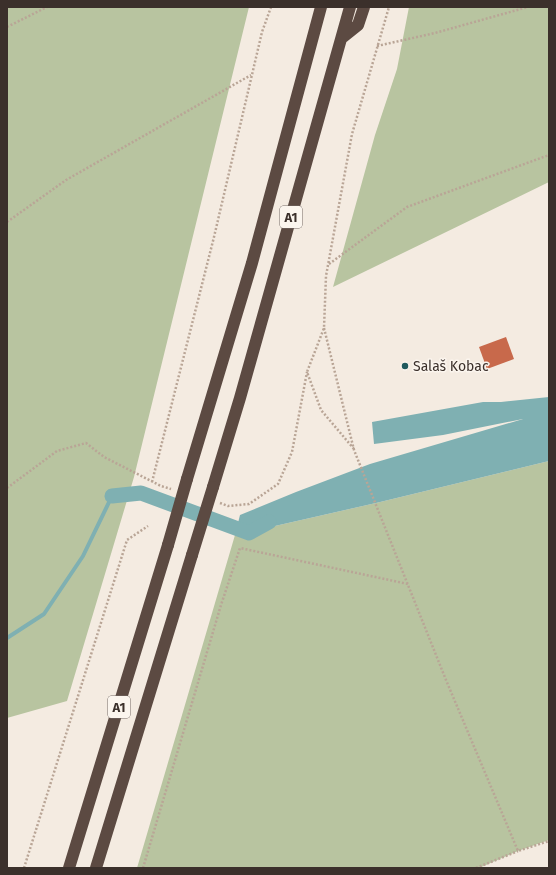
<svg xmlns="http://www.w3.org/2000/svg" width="556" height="875" font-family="'Fira Sans',sans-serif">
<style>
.green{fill:#b8c4a0}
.water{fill:#7fb0b2}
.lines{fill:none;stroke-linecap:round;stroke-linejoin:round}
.stream{stroke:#7fb0b2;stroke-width:4}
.canal{stroke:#7fb0b2;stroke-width:15}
.building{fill:#c8694b}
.path{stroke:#b9a596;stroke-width:2.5;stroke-dasharray:2 2;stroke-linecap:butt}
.highway{stroke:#5c4a42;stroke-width:12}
.highway-bridge{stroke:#5c4a42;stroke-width:12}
.poi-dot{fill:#1f5a5e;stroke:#fbf5ee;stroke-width:1.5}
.labels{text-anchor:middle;stroke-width:3;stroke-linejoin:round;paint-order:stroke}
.shield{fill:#fbf5ee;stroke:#756b66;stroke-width:1}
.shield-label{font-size:13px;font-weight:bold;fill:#3b302b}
.poi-label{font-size:14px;fill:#3b302b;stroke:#fbf5ee;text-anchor:start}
</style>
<rect width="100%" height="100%" fill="#f4ebe1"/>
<path class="green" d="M7 7H249L134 477 67 701 7 718Z
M409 7H549V182L333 287 375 135 397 69Z
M549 461V840L518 851 479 868H137L235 535 376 503Z"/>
<path class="water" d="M549 397V461L376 503 235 535 240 515 296 492 370 464 523 419 443 435 374 444 372 422 483 402H501Z"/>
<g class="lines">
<path class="stream" d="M7 638 44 614 83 556 112 496"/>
<path class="canal" d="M112 496 141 493 249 533 269 522"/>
</g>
<path class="building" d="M506 337 514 359 487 369 479 347Z"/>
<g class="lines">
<path class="path" d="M7 27 47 7
M377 46 435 33 528 7
M7 222 66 180 251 75
M329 264 407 207 549 155
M324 328 354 450 446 680 518 851 549 841
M354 449 321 410 307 372 324 328 326 276 352 134 389 7
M152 482 214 237 262 32 271 7
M7 488 57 451 86 443 104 457 161 486 171 489
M220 503 228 506 249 504 278 484 292 452 307 372
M24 868 127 540 148 526
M143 868 221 605 240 548 408 584
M476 868 518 851"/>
<path class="highway" d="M343 37 358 25 364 7
M187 479 252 263 321 7
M213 487 240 398 350 7
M69 868 168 545
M96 868 192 555"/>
<path class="highway-bridge" d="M168 545 187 479
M192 555 213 487"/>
</g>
<circle class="poi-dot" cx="405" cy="366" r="4"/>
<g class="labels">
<g class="shield">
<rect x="280" y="206" width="22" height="22" rx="3"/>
<rect x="108" y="696" width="22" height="22" rx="3"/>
</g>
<g class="shield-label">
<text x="291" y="222">A1</text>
<text x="119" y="712">A1</text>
</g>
<g class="poi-label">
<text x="413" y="371">Salaš Kobac</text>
</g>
</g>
<rect width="556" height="875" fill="none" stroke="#3b302b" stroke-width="16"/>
</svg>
